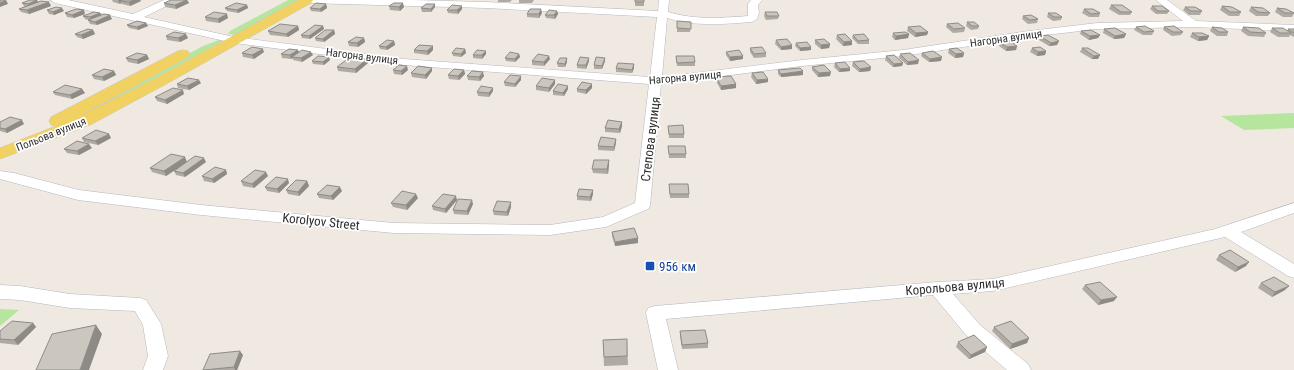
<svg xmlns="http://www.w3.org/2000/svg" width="1294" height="370" font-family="'Roboto Condensed',sans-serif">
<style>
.green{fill:#b6e59e}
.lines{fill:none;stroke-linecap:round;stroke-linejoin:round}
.minor-casing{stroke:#b4b7c1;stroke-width:1}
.major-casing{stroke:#c9c9c9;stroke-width:1}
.minor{fill:#fff;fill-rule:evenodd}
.major{fill:#f2d163;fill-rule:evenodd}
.wall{fill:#afaba4}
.shaded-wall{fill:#8e8b86}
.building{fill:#cbc7bf;stroke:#8e8b86}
.transit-dot{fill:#1a4fb4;stroke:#fff;stroke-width:1.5}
.labels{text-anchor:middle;stroke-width:3.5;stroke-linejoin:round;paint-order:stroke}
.far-street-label{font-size:11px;fill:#2e2e2e;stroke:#fff}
.street-label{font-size:13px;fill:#2e2e2e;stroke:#fff}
.transit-label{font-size:13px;fill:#164399;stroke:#fff;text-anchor:start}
</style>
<rect width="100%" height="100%" fill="#efe9e1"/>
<path class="green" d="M288 0H303L237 35 228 34 230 31Z
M219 40 223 41 84 118 62 123 203 46Z
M1294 113V128L1244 130 1221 116Z
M0 309 19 310 0 326Z"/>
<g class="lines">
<defs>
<path id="minor" d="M50 0H68L133 14 164 0H177L175 2 144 17 234 37 404 59 650 77 657 17 486 8 307 3 302 0H413L486 2 658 11 659 0H669L668 12C694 20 721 18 748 16V4L751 0H762L758 5 759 13 757 19 752 22C724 24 695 27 667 18L662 77 802 60 903 50 1029 31 1097 23 1183 21 1156 0H1167L1196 21 1294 25V31L1193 27 1097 29 1029 37 903 56 802 66 661 84 650 206 648 209 606 227 550 235 394 233 201 215 78 200 0 179V171L14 173 79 190 201 205 394 223 550 225 603 217 635 203 649 84 404 65 234 43 55 3Z
M1294 203V213L1241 232 1294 264V278L1288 276 1225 237 993 291 953 294 980 325 1028 364 1031 370H1007L966 335 933 295 666 319 678 370H658L646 313 648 308 655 306 937 282 993 279 1215 229Z
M0 285 20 286 70 294 140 298 146 300 161 324 168 356 163 370H143L148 356 143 325 135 311 70 308 20 300 0 299Z"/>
<path id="major" d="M298 0H313L311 3 168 83 92 124 0 159V148L56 126 51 125 49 121 51 117 178 51 183 50 188 51 190 54 188 57 72 120 158 77Z"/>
</defs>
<use href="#minor" class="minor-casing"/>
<use href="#major" class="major-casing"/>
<use href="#minor" class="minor"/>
<use href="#major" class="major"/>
</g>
<path class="wall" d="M37 0 38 2 51 6 29 14 21 12 19 9 25 6H24L22 3Z
M112 0H140L141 1 130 6 122 4 121 3 120 4 113 2Z
M187 0 189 3 176 9 165 7 164 3Z
M498 0H512L510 2H498Z
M519 0H534L532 3H519Z
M635 0H644V6H635Z
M326 4 327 8 321 12 311 11 310 8Z
M435 4V7L431 12H422L421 8Z
M247 5 248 8 238 13 227 11 225 8Z
M1111 5 1132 12 1130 15H1119L1109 9Z
M389 6 404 7 400 11 390 10Z
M462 6V9L458 14 448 13 447 10Z
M1152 6 1169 11 1167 14H1156L1150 9Z
M1222 6 1241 12 1239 16H1229L1220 10Z
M1185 7 1202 11 1200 15H1189L1183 10Z
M1251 7 1270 13 1268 16H1256L1249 11Z
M1277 8 1294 13 1292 17H1283L1275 12Z
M1084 9 1100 13 1099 17H1089L1082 13Z
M47 10 64 11 54 15 49 14Z
M557 11 558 14 555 19 546 18 545 15Z
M765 12 779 16 778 19 766 20 764 16Z
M65 13 85 14 74 18 67 17Z
M542 13 539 18 527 17V14Z
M1048 13 1062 17 1061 20 1053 21 1047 17Z
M101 15 112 19 97 25 90 24 88 20 85 19 83 16Z
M1023 16 1038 19 1037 23 1028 24 1022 19Z
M205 17 228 18 219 23 206 21Z
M677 21 691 22 690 32H677Z
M967 22 979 26 978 29 971 30 966 26Z
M146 23 148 26 138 30 129 28 127 25Z
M947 24 965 28 964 32 953 33 946 27Z
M298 26 299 30 288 37 270 35 268 31Z
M323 26 324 29 310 39 302 38 301 35Z
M908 27 928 32 927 35 915 37 907 31Z
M1136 27 1154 31 1152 35H1143L1134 30Z
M1164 27 1183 32 1181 35 1172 36 1163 30Z
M1212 27 1228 32 1227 36H1217L1210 31Z
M1243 27 1266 33 1264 37 1248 36 1241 31Z
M1272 28 1287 31 1288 29H1294V37L1290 35 1289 37H1278L1270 32Z
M1104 29 1126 34 1124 38 1114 39 1103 33Z
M93 30 95 34 83 39 77 37 75 34Z
M334 30 335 34 324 42 316 41 315 38Z
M1081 31 1100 35 1098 38 1089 40 1080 34Z
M893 33 909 34 908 38 895 40 892 37Z
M1192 33 1209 36 1207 40 1198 41 1190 37Z
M837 35 852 41V45L843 46 836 39Z
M853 35 869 40V44H858L852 38Z
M166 36 188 38 180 42 167 40Z
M1040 36 1057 45 1049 46 1039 40Z
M364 38 365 42 358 47 349 46 348 42Z
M776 40 792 49 781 50 775 44Z
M815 40 830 44 829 48 821 49 815 44Z
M394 41 395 45 387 50 380 49 379 46Z
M796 43 811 47V50L800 51 795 46Z
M1000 43 1017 46 1016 50 1006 51 999 46Z
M433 46V50L428 55 414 53V50Z
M750 48 766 53V57L754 58 750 52Z
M1032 48 1046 51 1045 55 1037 56 1030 52Z
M1082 48 1098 59H1092L1080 52Z
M465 49 466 53 461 57 453 56 452 53Z
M949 49 964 53 963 57 955 58 948 53Z
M298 50 299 52 313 55 302 62 293 60V58L291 59 282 58 281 54Z
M486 51V54L482 59 473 58V55Z
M264 52 254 59 243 57 242 53Z
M726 52 743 59 730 61 726 55Z
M922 53 941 61 929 62 921 56Z
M519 54 520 57 515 62 506 61 505 58Z
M900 54 918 64 907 65 899 58Z
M147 55 149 59 138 64 128 62 126 58Z
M676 56 695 62V66H677Z
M886 56 903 63 902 66 893 67 885 60Z
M567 58V62L565 67H558L557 63Z
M589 58V61L586 69 577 68V65Z
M367 59 368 63 356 73 338 71 337 67Z
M550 59 544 66 532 65V61Z
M330 60 324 65 313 64 312 61Z
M605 61 602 69H594V65Z
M853 62 871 67 870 71 859 72 852 66Z
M835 63 850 71 839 72 834 67Z
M634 64V68L632 73 616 72V68Z
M812 67 830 76 818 77 812 70Z
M393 70H408L402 75 394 74Z
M464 70 465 74 459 80 449 79 448 75Z
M778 70 803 71V75L781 77 778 74Z
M114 71 116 75 104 81 94 79 92 75Z
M432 71 426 79 412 77 411 73Z
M752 73 768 79V82L756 84 751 77Z
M467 76H484L480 81 468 80Z
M716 77 736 84V88L721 90 716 81Z
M521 80 515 87 505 86 504 82Z
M555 80V84L549 92 536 90V86Z
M201 83 189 90 178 88 177 84Z
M592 84V88L586 94 577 92V89Z
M568 86V89L564 96 553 95V91Z
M493 88V91L489 97 478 96 477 92Z
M82 89 85 93 72 99 55 95 53 92Z
M184 94 167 104 157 101 155 97Z
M0 122 24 124 7 133 0 131Z
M622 126 620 133 605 132V128Z
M668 126 684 134V138H669Z
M82 138H111L98 145 84 142Z
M616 139V143L614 151 598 150V146Z
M668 146 686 154V158H669Z
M92 148 79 155 67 153 64 149Z
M609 160V164L608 174 593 173 592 169Z
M187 162 166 176 152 172 150 168Z
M206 162 185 177 176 175 174 171Z
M226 170 227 174 214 183 204 181 202 176Z
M268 176 254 188 243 186 241 181Z
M307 181 309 186 299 196 288 194 286 190Z
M289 183 279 193 267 191 265 187Z
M669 188 689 194V198H670Z
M342 191 333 200 319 198 317 194Z
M593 194 591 201 577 200V196Z
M418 198 407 210 393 207 391 203Z
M457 200 446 213 433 210 432 206Z
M511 202V207L508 216 494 215 493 211Z
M473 204 468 215 454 214 453 210Z
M612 232 638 238V243L615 246 612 236Z
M1219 255 1246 266 1235 272 1216 260Z
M1261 283 1285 290 1272 297 1258 288Z
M1085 285 1114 301 1098 305 1082 289Z
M33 323 36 327 18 345 0 343V331Z
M994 327 1029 338 1027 343 1010 349 992 331Z
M680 331 708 343V348L682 349 680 336Z
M627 339 628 365 604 366 603 340Z
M958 342 987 347 985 352 969 359 956 347Z
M243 355 237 370H203Z"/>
<path class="shaded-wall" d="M6 0 8 4 0 7V3Z
M37 0 39 4 30 7 28 4Z
M118 0H128L120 1 121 3 120 4Z
M134 0H140L141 1 130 6 129 2Z
M187 0 189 3 176 9 175 5Z
M49 2 51 6 29 14 27 10Z
M403 3 404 7 400 11 399 7Z
M326 4 327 8 321 12 320 9Z
M435 4V7L431 12V9Z
M247 5 248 8 238 13 237 10Z
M462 6V9L458 14 457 10Z
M62 8 64 11 54 15 53 12Z
M541 9 542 13 539 18V14Z
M84 10 85 14 74 18 72 15Z
M557 11 558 14 555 19 554 15Z
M100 13 102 16 91 21 90 17Z
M227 14 228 18 219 23 218 19Z
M110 15 112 19 97 25 95 22Z
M146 23 148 26 138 30 137 27Z
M298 26 299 30 288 37 286 34Z
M323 26 324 29 310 39 309 36Z
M93 30 95 34 83 39 81 35Z
M334 30 335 34 324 42 323 39Z
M928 32 927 35 915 37 916 33Z
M186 34 188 38 180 42 178 38Z
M909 34 908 38 895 40 896 36Z
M1126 34 1124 38 1114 39 1115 36Z
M1100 35 1098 38 1089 40 1090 36Z
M1209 36 1207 40 1198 41 1199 37Z
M364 38 365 42 358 47 357 43Z
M394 41 395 45 387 50 386 47Z
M852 41V45L843 46 844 42Z
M1059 41 1057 45 1049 46 1051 43Z
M830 44 829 48 821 49V45Z
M792 45V49L781 50V47Z
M433 46V50L428 55 427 51Z
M1017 46 1016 50 1006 51 1007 47Z
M811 47V50L800 51V48Z
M263 49 264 52 254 59 252 55Z
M465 49 466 53 461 57V54Z
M298 50 299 53 292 57 293 58 291 59 290 55Z
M486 51V54L482 59V55Z
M1046 51 1045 55 1037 56 1038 52Z
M311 52 313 55 302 62 301 58Z
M964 53 963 57 955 58 956 54Z
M519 54 520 57 515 62V59Z
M147 55 149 59 138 64 137 60Z
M1100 55 1098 59H1092L1094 56Z
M549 56 550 59 544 66V62Z
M743 56V59L730 61V57Z
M329 57 330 60 324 65 323 62Z
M942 57 941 61 929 62 930 59Z
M567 58V62L565 67V64Z
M589 58V61L586 69V65Z
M605 58V61L602 69V66Z
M367 59 368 63 356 73 355 69Z
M919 60 918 64 907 65 908 62Z
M903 63 902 66 893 67 894 64Z
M634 64V68L632 73V70Z
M407 66 408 70 402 75 401 71Z
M871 67 870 71 859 72 860 69Z
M432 68V71L426 79 425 75Z
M850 68V71L839 72 840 69Z
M464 70 465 74 459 80 458 76Z
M114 71 116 75 104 81 102 77Z
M803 71V75L781 77V74Z
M483 72 484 76 480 81 479 77Z
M831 72 830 76 818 77 819 73Z
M521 76V80L515 87V84Z
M768 79V82L756 84 757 80Z
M199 80 201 83 189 90 187 86Z
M555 80V84L549 92V88Z
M592 84V88L586 94V90Z
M736 84V88L721 90V86Z
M568 86V89L564 96 563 93Z
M493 88V91L489 97V93Z
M82 89 85 93 72 99 70 95Z
M183 90 184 94 167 104 165 100Z
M22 120 24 124 7 133 5 129Z
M622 122V126L620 133 619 129Z
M109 134 111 138 98 145 95 141Z
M616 139V143L614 151V147Z
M89 144 92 148 79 155 77 151Z
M185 157 187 162 166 176 164 171Z
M204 158 206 162 185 177 183 173Z
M609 160V164L608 174 607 169Z
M226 170 227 174 214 183 212 179Z
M266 172 268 176 254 188 252 184Z
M288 179 289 183 279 193 277 189Z
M307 181 309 186 299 196 298 192Z
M340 187 342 191 333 200 331 196Z
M593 190V194L591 201 590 197Z
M416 194 418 198 407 210 406 205Z
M456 196 457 200 446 213 445 209Z
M472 200 473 204 468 215 467 211Z
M511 202V207L508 216 507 212Z
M638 238V243L615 246V242Z
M1249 262 1246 266 1235 272 1238 267Z
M1289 286 1285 290 1272 297 1275 292Z
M1117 297 1114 301 1098 305 1101 300Z
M33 323 36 327 18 345 14 340Z
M96 325 102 334 89 370H80Z
M1029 338 1027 343 1010 349 1012 344Z
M987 347 985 352 969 359 971 355Z
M240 351 243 355 237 370H235L234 367Z"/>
<path class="building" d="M0 0H6L0 3Z
M30 0H37L28 4 22 3Z
M123 0H134L129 2 120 1Z
M171 0H187L175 5 164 3Z
M635 0H644V2H635Z
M41 1 49 2 27 10 19 9Z
M236 3 247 5 237 10 225 8Z
M316 3 326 4 320 9 310 8Z
M394 3H403L399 7 389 6Z
M426 4H435L431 9 421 8Z
M452 5 462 6 457 10H447Z
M1111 5H1122L1132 12H1121Z
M1152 6H1162L1169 11H1158Z
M1222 6 1232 7 1241 12H1230Z
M56 7 62 8 53 12 47 10Z
M1185 7H1195L1202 11H1191Z
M1251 7 1263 8 1270 13 1258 12Z
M1277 8 1286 9 1294 13H1285Z
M76 9 84 10 72 15 65 13Z
M530 9H541L539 14H527Z
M1084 9H1093L1100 13 1091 14Z
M549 10 557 11 554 15H545Z
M94 12 100 13 90 17 83 16Z
M214 12 227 14 218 19 205 17Z
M765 12H777L779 16H767Z
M1048 13H1056L1062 17H1054Z
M104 14 110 15 95 22 88 20Z
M1031 15 1038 19 1030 20 1023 16Z
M137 21 146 23 137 27 127 25Z
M677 21 691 22V29L677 28Z
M967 22H974L979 26H972Z
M958 23 965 28 954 29 947 24Z
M280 24 298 26 286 34 268 31Z
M315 25 323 26 309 36 301 35Z
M920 26 928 32 916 33 908 27Z
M1145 26 1154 31 1144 32 1136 27Z
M1174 26 1183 32H1173L1164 27Z
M1212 27 1222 28 1228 32H1219Z
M1243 27 1259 28 1266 33 1250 32Z
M1115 28 1126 34 1115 36 1104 29Z
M1272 28H1283L1291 33H1280Z
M88 29 93 30 81 35 75 34Z
M1288 29H1294V33Z
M325 30H334L323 39 315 38Z
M1091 30 1100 35 1090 36 1081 31Z
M174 32 186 34 178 38 166 36Z
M905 32 909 34 896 36 893 33Z
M1192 33H1202L1209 36 1199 37Z
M845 34 852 41 844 42 837 35Z
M864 34 869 40 858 41 853 35Z
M1048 35 1059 41 1051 43 1040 36Z
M356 37 364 38 357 43 348 42Z
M787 39 792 45 781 47 776 40Z
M824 39 830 44 821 45 815 40Z
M387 40 394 41 386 47 379 46Z
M1010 41 1017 46 1007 47 1000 43Z
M807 42 811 47 800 48 796 43Z
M419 45 433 46 427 51 414 50Z
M252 47 263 49 252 55 242 53Z
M762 47 766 53 754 54 750 48Z
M1040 47 1046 51 1038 52 1032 48Z
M456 48 465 49 461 54 452 53Z
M957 48 964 53 956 54 949 49Z
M1082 48H1088L1100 55 1094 56Z
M289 49 298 50 290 55 281 54Z
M302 50 311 52 301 58 292 57Z
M477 50 486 51 482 55H473Z
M739 50 743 56 730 57 726 52Z
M933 51 942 57 930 59 922 53Z
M510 52 519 54 515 59 505 58Z
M137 53 147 55 137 60 126 58Z
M910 53 919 60 908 62 900 54Z
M538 54 549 56 544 62 532 61Z
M894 55 903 63 894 64 886 56Z
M318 56 329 57 323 62 312 61Z
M676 56H694L695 62 677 63Z
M350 57 367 59 355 69 337 67Z
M580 57 589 58 586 65H577Z
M596 57 605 58 602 66 594 65Z
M560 58H567L565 64 557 63Z
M864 61 871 67 860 69 853 62Z
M845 62 850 68 840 69 835 63Z
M618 63 634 64 632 70 616 68Z
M399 65 407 66 401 71 393 70Z
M824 65 831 72 819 73 812 67Z
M418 66 432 68 425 75 411 73Z
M800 68 803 71 781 74 778 70Z
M104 69 114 71 102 77 92 75Z
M454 69 464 70 458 76 448 75Z
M472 71 483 72 479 77 467 76Z
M763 72 768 79 757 80 752 73Z
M510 75 521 76 515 84 504 82Z
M731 76 736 84 721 86 716 77Z
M188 78 199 80 187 86 177 84Z
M542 78 555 80 549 88 536 86Z
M582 82 592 84 586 90 577 89Z
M558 84 568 86 563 93 553 91Z
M65 85 82 89 70 95 53 92Z
M481 86 493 88 489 93 477 92Z
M173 88 183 90 165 100 155 97Z
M10 117 22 120 5 129 0 128V122Z
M608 120 622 122 619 129 605 128Z
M683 125 684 134H669L668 126Z
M96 130 109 134 95 141 82 138Z
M601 137 616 139 614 147 598 146Z
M77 141 89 144 77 151 64 149Z
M668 146H685L686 154H669Z
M171 154 185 157 164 171 150 168Z
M195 156 204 158 183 173 174 171Z
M594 160H609L607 169H592Z
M215 167 226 170 212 179 202 176Z
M255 170 266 172 252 184 241 181Z
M276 177 288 179 277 189 265 187Z
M296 180 307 181 298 192 286 190Z
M669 184H688L689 194H670Z
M327 185 340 187 331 196 317 194Z
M579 189 593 190 590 197 577 196Z
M402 191 416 194 406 205 391 203Z
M443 194 456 196 445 209 432 206Z
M458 199 472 200 467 211 453 210Z
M497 201 511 202 507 212 493 211Z
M634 228 638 238 615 242 612 232Z
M1230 250 1249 262 1238 267 1219 255Z
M1274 277 1289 286 1275 292 1261 283Z
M1100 282 1117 297 1101 300 1085 285Z
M12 321 33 323 14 340 0 339V331Z
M1011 321 1029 338 1012 344 994 327Z
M96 325 80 370H36L52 334Z
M705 330 708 343 682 345 680 331Z
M974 335 987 347 971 355 958 342Z
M627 339V356L604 357 603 340Z
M240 351 234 367 203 370 210 354Z"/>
<rect class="transit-dot" x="645" y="261" width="10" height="10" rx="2"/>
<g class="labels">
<g class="far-street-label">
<text transform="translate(1006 38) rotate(-8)" y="4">Нагорна вулиця</text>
<text transform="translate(362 56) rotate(7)" y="4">Нагорна вулиця</text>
<text transform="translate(685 77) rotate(-5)" y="4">Нагорна вулиця</text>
<text transform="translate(51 134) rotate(-22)" y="4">Польова вулиця</text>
</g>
<g class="street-label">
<text transform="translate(650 139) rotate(-83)" y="5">Степова вулиця</text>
<text transform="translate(321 221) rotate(6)" y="5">Korolyov Street</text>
<text transform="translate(955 286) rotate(-5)" y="5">Корольова вулиця</text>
</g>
<g class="transit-label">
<text x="659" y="271">956 км</text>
</g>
</g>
</svg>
